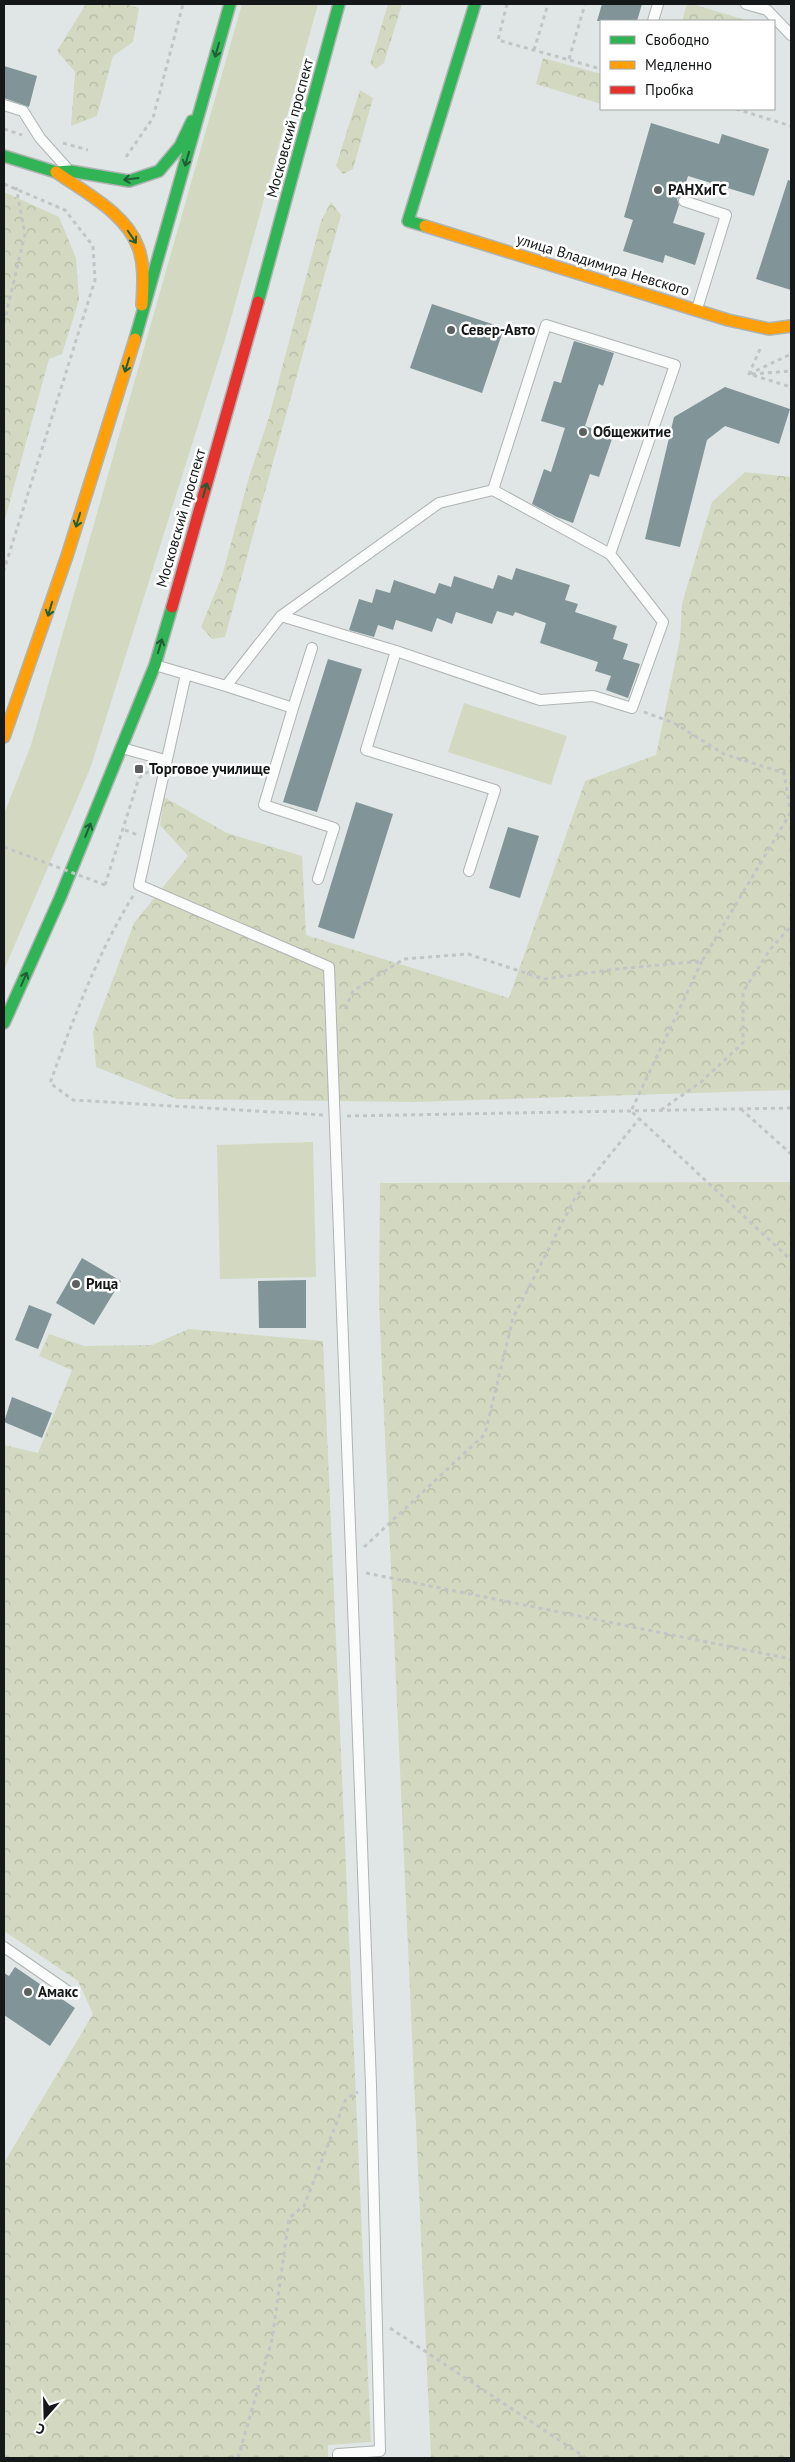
<svg xmlns="http://www.w3.org/2000/svg" width="795" height="2462" font-family="'PT Sans',sans-serif">
<style>
.grass{fill:#d2d9c0}
.forest{fill:url(#forest-crowns)}
.building{fill:#819497}
.lines{fill:none;stroke-linecap:round;stroke-linejoin:round}
.lane-casing{stroke:#afb4b3;stroke-width:12}
.fast-casing{stroke:#afb4b3;stroke-width:14}
.slow-casing{stroke:#afb4b3;stroke-width:14}
.jam-casing{stroke:#afb4b3;stroke-width:14}
.path{stroke:#c2c5c5;stroke-width:3;stroke-dasharray:4 4;stroke-linecap:butt}
.lane{stroke:#fafbfb;stroke-width:10}
.fast{stroke:#30b455;stroke-width:11}
.slow{stroke:#ff9f0a;stroke-width:11}
.jam{stroke:#e5322d;stroke-width:11}
.path-bridge{stroke:#c2c5c5;stroke-width:3;stroke-dasharray:4 4;stroke-linecap:butt}
.oneway{stroke:#215e33}
.poi-dot{fill:#5b6060;stroke:#fff;stroke-width:2}
.labels{text-anchor:middle;stroke-width:5;stroke-linejoin:round;paint-order:stroke}
.street-label{font-size:15px;fill:#141818;stroke:#fff}
.poi-label{font-size:15px;font-weight:bold;fill:#141818;stroke:#fff;text-anchor:start}
</style>
<defs>
<pattern id="forest-crowns" width="20" height="18" patternUnits="userSpaceOnUse" patternTransform="scale(1.25)"><rect width="20" height="18" fill="#d2d9c0"/><path d="M2 6a3 3 0 1 1 6 0M12 15a3 3 0 1 1 6 0" fill="none" stroke="#b3baa4"/></pattern>
</defs>
<rect width="100%" height="100%" fill="#e0e6e5"/>
<path class="grass" d="M242 4H318L227 333 90 769 4 970V814L31 745Z
M464 703 567 736 551 785 448 752Z
M313 1142 316 1277 220 1279 217 1145Z"/>
<path class="forest" d="M86 4H126L139 8 133 42 113 56 97 116 71 126 75 72 57 51Z
M388 4H402L384 63 376 69 370 64Z
M687 4H692L746 20 682 21Z
M543 58 601 74V104L536 84Z
M360 90 373 98 353 169 343 174 336 166Z
M4 192 59 217 76 258 79 300 62 354 49 359 4 523Z
M331 202 341 215 225 637 212 639 201 627 222 576 249 477 269 417 321 221Z
M745 472 791 477V1090L414 1102 177 1099 96 1067 93 1032 134 923 188 856 160 825 164 797 227 833 302 856 306 935 509 998 585 781 656 755 680 639 682 604 712 502Z
M791 1182V2458H431L379 1303 380 1183Z
M189 1329 323 1341 371 2442 328 2445V2458H4V2163L93 2014 78 1981 4 1931V1445L38 1453 72 1370 39 1356 49 1334 84 1346 152 1345Z"/>
<path class="building" d="M602 4H642L637 21H597Z
M4 66 37 76 29 107 4 98Z
M651 123 719 144 722 134 769 149 754 196 688 176 682 195 677 199 679 205 673 223 705 233 695 265 665 255 663 263 623 251 633 220 624 217Z
M788 180 791 181V290L756 279Z
M432 304 504 328 482 393 410 368Z
M574 341 614 353 603 386 599 384 585 426 613 436 599 477 590 474 573 523 557 517 532 504 544 469 551 472 565 428 541 421 554 381 561 383Z
M725 387 790 409 779 444 725 426 707 440 680 547 645 539 674 417Z
M516 568 570 585 565 600 578 604 575 612 617 626 613 639 628 644 623 659 640 664 628 698 606 690 611 676 595 671 598 662 540 643 546 623 515 612 513 616 497 611 492 624 456 612 452 624 437 618 432 632 396 620 393 630 378 625 374 637 349 630 359 599 372 603 376 589 390 593 394 580 435 594 439 583 451 587 454 576 493 589 498 575 512 580Z
M328 659 362 669 317 812 283 802Z
M356 802 393 814 354 939 318 927Z
M508 827 539 836 520 898 489 888Z
M82 1258 121 1281 94 1325 56 1303Z
M306 1280V1328H259L258 1281Z
M29 1305 52 1314 38 1349 15 1340Z
M12 1397 52 1413 42 1438 4 1422Z
M15 1967 75 2008 50 2046 4 2015V1973L9 1976Z"/>
<g class="lines">
<defs>
<path id="lane" d="M746 4 767 10 791 35
M653 21 658 4
M4 105 23 111 40 138 66 167
M684 201 726 215 697 309
M493 490 610 554
M281 616 396 651 366 750 495 790 469 871
M155 665 226 686 281 616 439 503 493 490 546 325 675 365 610 554 663 622 632 708 593 696 540 700 396 651
M186 674 139 885 329 967 371 2085 380 2451 338 2454V2458
M226 686 293 708 264 805 334 828 318 879
M293 708 312 648
M122 748 165 760
M4 1947 69 1992"/>
<path id="fast" d="M4 156 56 172 70 171 129 181 159 171 180 146 192 121
M425 226 408 221 475 4
M258 302 339 4
M135 339 230 4
M4 1023 60 898 155 665 172 607"/>
<path id="slow" d="M56 172C84 192 126 213 138 247 145 265 143 286 142 305
M425 226 728 320 769 329 791 326
M4 737 67 556 135 339"/>
<path id="jam" d="M172 607 258 302"/>
</defs>
<use href="#lane" class="lane-casing"/>
<use href="#fast" class="fast-casing"/>
<use href="#slow" class="slow-casing"/>
<use href="#jam" class="jam-casing"/>
<path class="path" d="M507 4 498 40 601 69
M534 50 548 4
M569 59 585 4
M736 109 791 126
M4 129 22 135
M63 143 88 150
M126 157 153 118 183 4
M4 184 65 210 93 246 95 280 4 570
M4 323 25 234 16 187
M760 349 749 374 791 387
M749 374 791 354
M752 374 791 371
M644 712 674 723 724 754 784 773 791 814
M125 830 138 835
M105 885 139 778 151 770
M133 896C97 954 73 1020 50 1083L73 1100 323 1115
M702 961 631 1111 791 1260
M345 1009 353 991 404 959 468 954 544 979 617 969 702 961 791 812
M741 1109 791 1154
M661 1110 701 1082 743 1043V992L769 951 791 926
M347 1116 791 1108
M364 1547 485 1434 513 1318 575 1198 639 1119
M366 1573 791 1659
M390 2328 586 2458
M238 2458 272 2340 289 2218 304 2206 346 2099 358 2092"/>
<use href="#lane" class="lane"/>
<use href="#fast" class="fast"/>
<use href="#slow" class="slow"/>
<use href="#jam" class="jam"/>
<path class="path-bridge" d="M4 847 105 885"/>
</g>
<defs><path id="oneway-shaft" d="M-6 0H5M1.5-3L5.5 0L1.5 3" fill="none" stroke-width="1.6" stroke-linecap="round" stroke-linejoin="round" transform="scale(1.25)"/></defs>
<g class="oneway">
<use href="#oneway-shaft" transform="translate(217 50) rotate(106)"/>
<use href="#oneway-shaft" transform="translate(187 159) rotate(106)"/>
<use href="#oneway-shaft" transform="translate(131 179) rotate(173)"/>
<use href="#oneway-shaft" transform="translate(132 237) rotate(56)"/>
<use href="#oneway-shaft" transform="translate(127 365) rotate(107)"/>
<use href="#oneway-shaft" transform="translate(205 490) rotate(-74)"/>
<use href="#oneway-shaft" transform="translate(78 520) rotate(107)"/>
<use href="#oneway-shaft" transform="translate(50 609) rotate(107)"/>
<use href="#oneway-shaft" transform="translate(160 646) rotate(-74)"/>
<use href="#oneway-shaft" transform="translate(88 830) rotate(-68)"/>
<use href="#oneway-shaft" transform="translate(24 979) rotate(-66)"/>
</g>
<g class="poi-dot">
<circle cx="658" cy="190" r="5"/>
<circle cx="451" cy="330" r="5"/>
<circle cx="583" cy="432" r="5"/>
<rect x="134" y="764" width="10" height="10" rx="2.5"/>
<circle cx="76" cy="1284" r="5"/>
<circle cx="28" cy="1992" r="5"/>
</g>
<g class="labels">
<g class="street-label">
<text transform="translate(290 128) rotate(-75)" y="5">Московский проспект</text>
<text transform="translate(603 265) rotate(17)" y="5">улица Владимира Невского</text>
<text transform="translate(181 518) rotate(-74)" y="5">Московский проспект</text>
</g>
<g class="poi-label">
<text x="668" y="195">РАНХиГС</text>
<text x="461" y="335">Север-Авто</text>
<text x="593" y="437">Общежитие</text>
<text x="149" y="774">Торговое училище</text>
<text x="86" y="1289">Рица</text>
<text x="38" y="1997">Амакс</text>
</g>
</g>
<rect width="795" height="2462" fill="none" stroke="#141818" stroke-width="10"/>
<rect x="600" y="20" width="175" height="90" fill="#ffffff" stroke="#a1a3a3"/>
<rect x="610" y="36" width="25" height="8" fill="#30b455" stroke="#a1a3a3"/>
<text x="645" y="45" font-size="15" fill="#141818">Свободно</text>
<rect x="610" y="61" width="25" height="8" fill="#ff9f0a" stroke="#a1a3a3"/>
<text x="645" y="70" font-size="15" fill="#141818">Медленно</text>
<rect x="610" y="86" width="25" height="8" fill="#e5322d" stroke="#a1a3a3"/>
<text x="645" y="95" font-size="15" fill="#141818">Пробка</text>
<g transform="translate(45 2417) rotate(200)" stroke="#ffffff" stroke-width="4" paint-order="stroke">
<path d="M0-4L9 19L0 12L-9 19Z" fill="#141818"/>
<text y="-8" font-size="14" font-weight="bold" text-anchor="middle" fill="#141818">С</text>
</g>
</svg>
